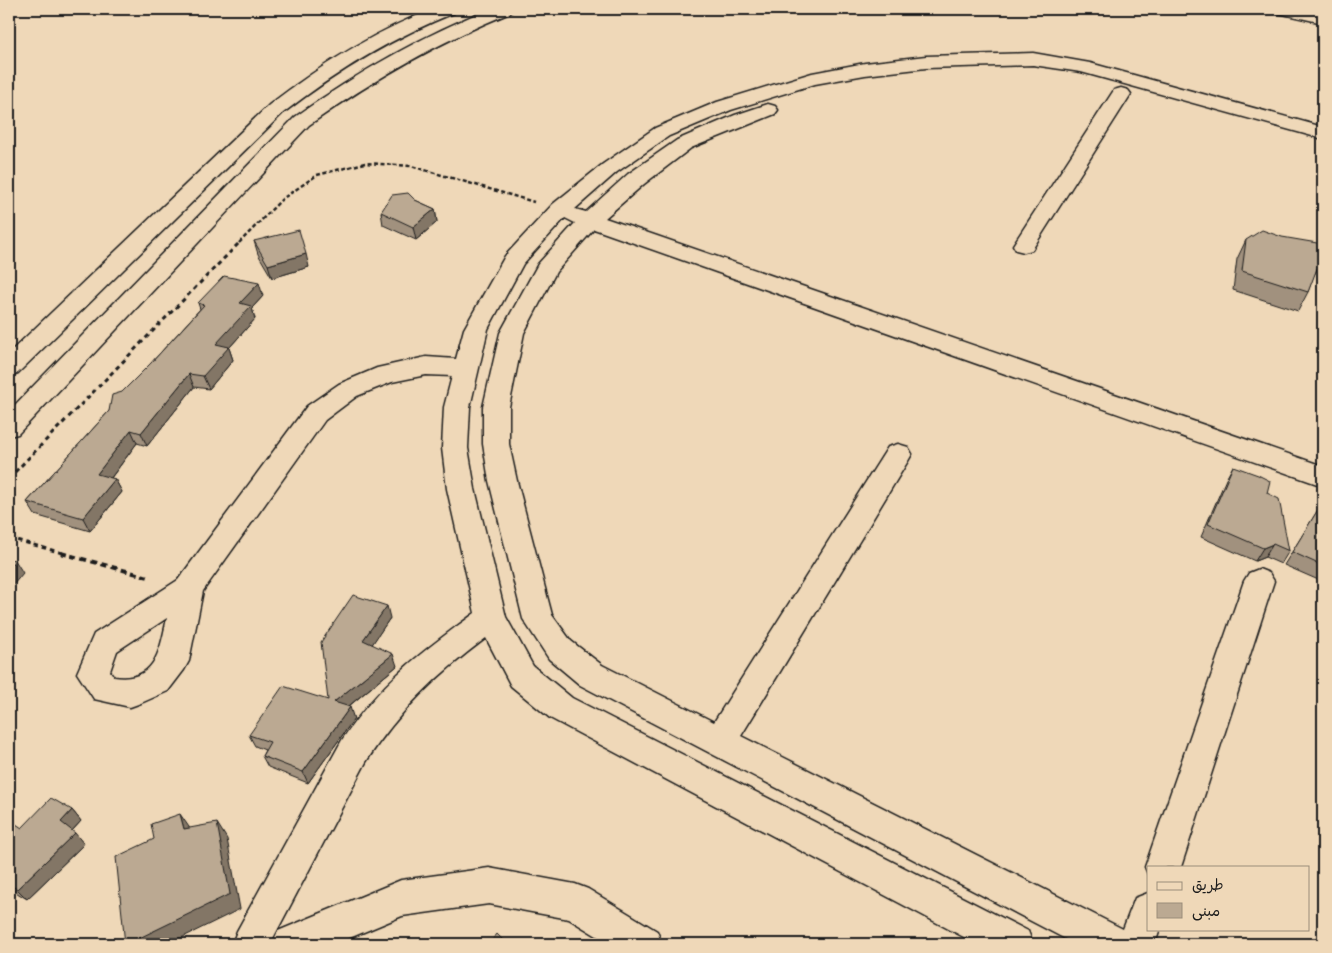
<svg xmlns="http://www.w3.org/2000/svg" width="1332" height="953" font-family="'Balsamiq Sans','Playpen Sans Arabic',sans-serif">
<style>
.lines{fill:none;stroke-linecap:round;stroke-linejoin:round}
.minor-casing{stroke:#1c1c1c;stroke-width:3}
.path-far2{stroke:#1c1c1c;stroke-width:2.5;stroke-dasharray:4 2.5;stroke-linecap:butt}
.path-far1{stroke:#1c1c1c;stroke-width:3;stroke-dasharray:4.5 4;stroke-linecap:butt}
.path{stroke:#1c1c1c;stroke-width:4;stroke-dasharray:6 4.5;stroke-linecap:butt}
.minor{fill:#efd8b8;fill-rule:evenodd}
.wall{fill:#a1917e;stroke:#1c1c1c}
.shaded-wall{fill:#837666;stroke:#1c1c1c}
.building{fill:#bba992;stroke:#1c1c1c}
</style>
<rect width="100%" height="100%" fill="#efd8b8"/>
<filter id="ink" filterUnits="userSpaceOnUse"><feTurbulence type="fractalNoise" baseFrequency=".02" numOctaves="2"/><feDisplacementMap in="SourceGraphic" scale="10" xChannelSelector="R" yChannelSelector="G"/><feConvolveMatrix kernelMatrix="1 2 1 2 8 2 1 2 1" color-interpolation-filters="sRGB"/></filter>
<g filter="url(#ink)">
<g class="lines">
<defs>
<path id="minor" d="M433 9H457L454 13C391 38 336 72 283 113L18 373 9 376V353L269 105C320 66 373 32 433 9Z
M489 9H513L510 13C438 42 373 80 309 125L18 434 9 436V411L295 117C356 74 419 37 489 9Z
M1275 9H1306L1323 13V23L1278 13Z
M1033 53 1090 63 1323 127V139L1081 72 1033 65 926 68 865 75 815 84 731 110 669 136 617 172 575 209 586 212 628 174 677 140 735 115 768 104 775 106 778 110 775 114 691 148 644 184 605 218 1323 466V486L594 229 556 272 524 333 509 407V444L517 481 552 615 571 641 602 665 714 722 888 447 898 444 908 447 912 454 908 461 741 736 1123 929 1135 898 1148 893V929H1160L1155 944H1075L580 685 549 659 523 619 489 481 483 444V407L500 333 538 264 575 223 565 218 523 264 488 329 470 407 468 448 475 489 506 617 533 666 572 698 1028 931 1033 944H977L550 718 511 686 486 638C438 674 398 711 366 762L270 944H232L237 931 342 740C380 683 420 653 475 613L447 489 442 448 444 407 452 376 426 375 392 382 357 396 325 420 203 591 189 661 184 670 168 691 141 703 130 707 94 699 77 673 94 634 178 580 307 406 339 384 377 368 426 357 456 359 464 329 505 256 553 204 603 164 655 128 717 102 812 73 865 63 926 56ZM167 618C160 650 156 683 114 677L110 671 117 651Z
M1121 88 1128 90 1131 94 1035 245 1032 250 1024 252 1016 250 1013 245 1114 90Z
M1259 569 1269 573 1274 581 1181 867H1148V874L1145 867 1244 581 1249 573Z
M489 868 575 884 588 889 657 931 662 944H610L569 919 489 904 402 916 335 944H272L278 931 401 880Z"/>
</defs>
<use href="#minor" class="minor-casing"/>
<path class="path-far2" d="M239 243 282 199 317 175 365 163 411 166 534 202"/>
<path class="path-far1" d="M9 478 240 242
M9 538 66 554"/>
<path class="path" d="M61 553 152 578"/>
<use href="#minor" class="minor"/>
</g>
<path class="wall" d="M415 200 435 209 437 222 416 240 383 225 381 212Z
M1246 240 1321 264 1314 275 1308 292 1298 311 1233 290 1237 259Z
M254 241 309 267 272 278 258 254Z
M263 296 252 308 255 319 229 348 233 360 209 389 194 387 147 446 137 443 111 478 115 479 122 492 90 531 35 515 27 502 109 411 122 392 151 363 200 309 198 303Z
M1233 466 1267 493 1289 551 1281 564 1265 557 1255 561 1201 537 1226 479Z
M1319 508 1323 509V582L1284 565Z
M390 618 372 644 397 666 348 707 354 719 308 783 268 767 262 756 265 750 255 746 249 735 328 700Z
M72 810 81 821 72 831 84 844 27 899 9 888V836L22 828Z"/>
<path class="shaded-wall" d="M435 209 437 222 416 240 413 227Z
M306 254 309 267 272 278 268 265Z
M1323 257V260L1321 264 1308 285 1318 266Z
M259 283 263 296 252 308 255 319 229 348 233 360 209 389 203 376 216 344 240 303Z
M189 374 194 387 147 446 141 433Z
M131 430 137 443 104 487 97 474Z
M115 479 122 492 90 531 83 518Z
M1273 544 1265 557 1255 561 1263 548Z
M15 560 23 573 9 590V568Z
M387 606 390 618 367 652 363 640Z
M393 654 397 666 339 714 334 702Z
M350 707 354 719 308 783 303 772Z
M9 774 14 781 9 787Z
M72 810 81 821 70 833 61 822Z
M180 814 191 830 184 829Z
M217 823 227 839 240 909 169 944H127Z
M75 833 84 844 27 899 17 889Z"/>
<path class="building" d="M408 193 415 200 435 209 413 227 381 212 392 195Z
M299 230 306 254 268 265 254 241Z
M1262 230 1282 237 1323 244V257L1318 266 1308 292 1242 271 1246 240Z
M224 276 259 283 240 303 251 306 216 344 229 347 203 376 189 374 141 433 131 430 97 474 115 479 83 518 27 502 109 411 112 395 122 392 151 363 204 305 198 303Z
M1233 466 1258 475 1270 481 1267 493 1279 499 1289 551 1273 544 1263 548 1208 524Z
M1319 508 1323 509V566L1292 552Z
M9 559 15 560 9 568Z
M353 595 387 606 363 640 393 654 334 702 350 707 303 772 262 756 270 742 249 735 283 686 328 700 321 642Z
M51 798 72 810 61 822 75 833 17 889 9 884V836L16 824 22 828Z
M180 814 184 829 217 823 230 894 127 944H125L116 857 154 839 151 824Z
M497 934 507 944H489Z"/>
</g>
<rect width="1332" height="953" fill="none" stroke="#efd8b8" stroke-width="30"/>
<rect x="15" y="15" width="1302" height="923" fill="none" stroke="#1c1c1c" stroke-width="2" filter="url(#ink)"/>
<rect x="1147" y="866" width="162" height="65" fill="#efd8b8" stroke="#9b8d7a"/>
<rect x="1157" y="882" width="25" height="8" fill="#efd8b8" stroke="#9b8d7a"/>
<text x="1192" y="890" font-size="15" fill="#1c1c1c">طريق</text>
<rect x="1157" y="903" width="25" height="15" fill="#bba992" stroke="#9b8d7a"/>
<text x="1192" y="916" font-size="15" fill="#1c1c1c">مبنى</text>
</svg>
